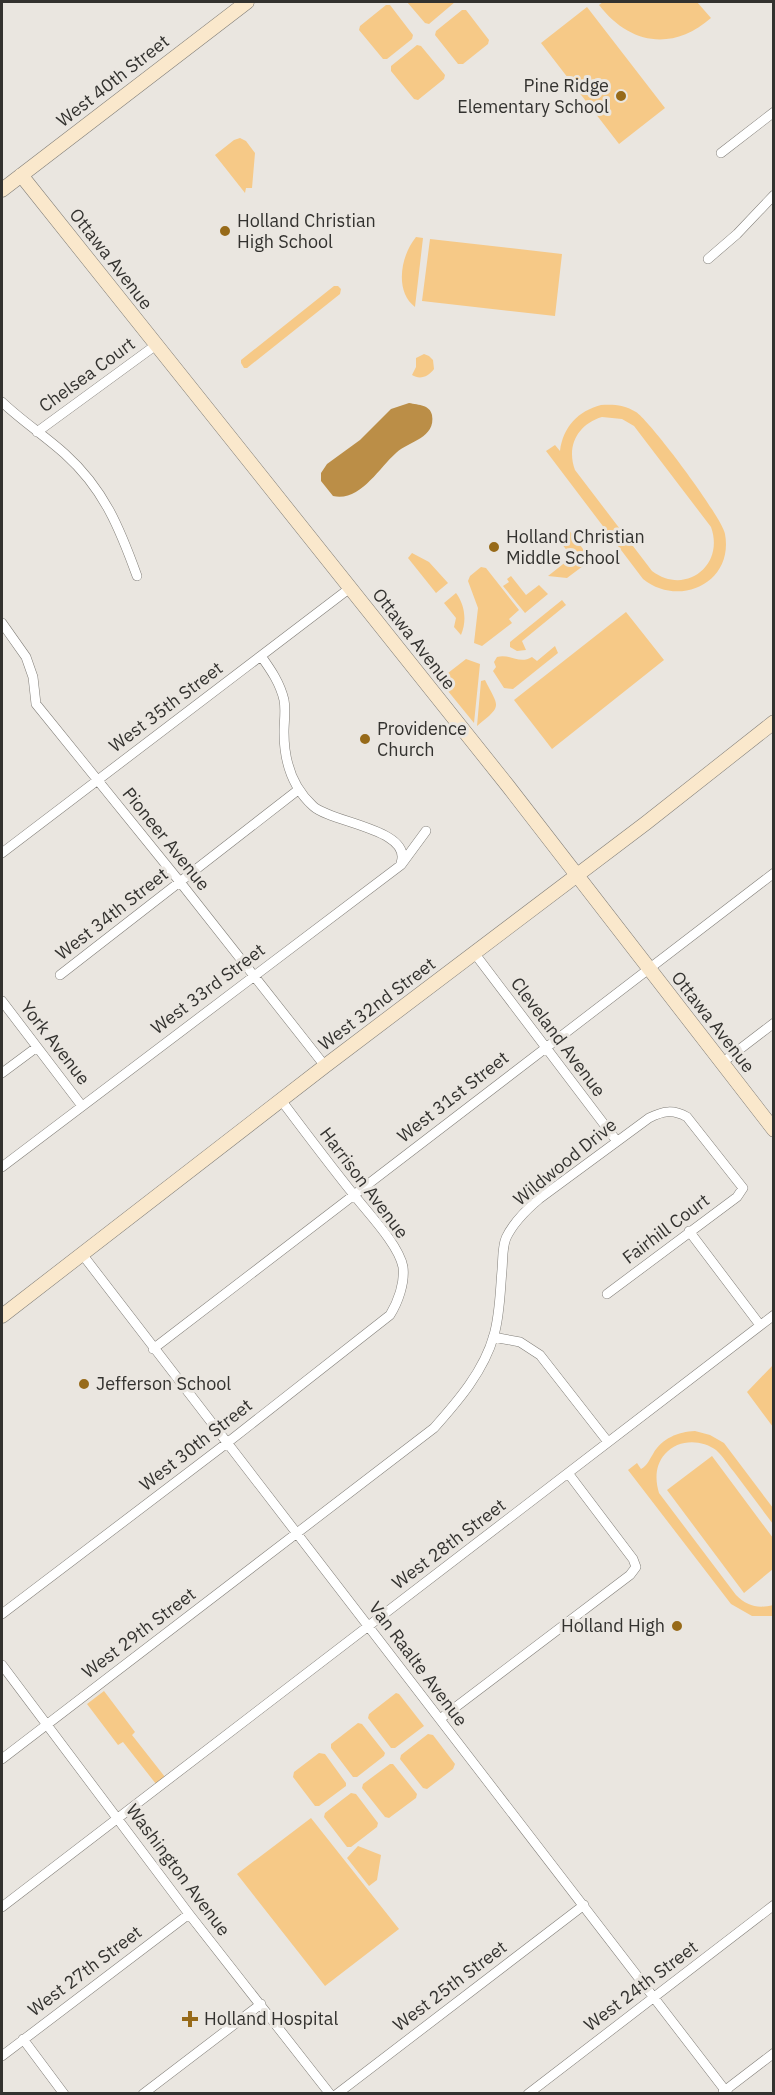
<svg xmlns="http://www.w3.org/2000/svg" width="775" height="2095" font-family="'IBM Plex Sans',sans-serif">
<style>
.green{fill:#f6c987;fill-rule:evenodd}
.water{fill:#bb8e47}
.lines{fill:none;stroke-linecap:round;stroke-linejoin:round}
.street-casing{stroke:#817e78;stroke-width:10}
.secondary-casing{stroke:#817e78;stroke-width:15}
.street{stroke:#fff;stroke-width:9}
.secondary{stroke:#fae8cc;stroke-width:14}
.poi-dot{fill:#976a19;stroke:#eae6e0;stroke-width:2}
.labels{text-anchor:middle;stroke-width:6;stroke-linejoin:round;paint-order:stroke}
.street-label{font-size:18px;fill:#33322f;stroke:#eae6e0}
.poi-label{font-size:18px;fill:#33322f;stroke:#eae6e0;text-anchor:start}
</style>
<rect width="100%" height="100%" fill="#eae6e0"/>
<path class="green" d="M407 2H455L429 24 425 23Z
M603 2H697L711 18C672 52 629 44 599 5Z
M386 5H390L413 35 412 39 387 59H383L359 30 360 26Z
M587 7 665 108 619 144 541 43Z
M462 10H466L489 40 488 44 463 64H458L435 35 436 31Z
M417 45 421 46 445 75 444 79 418 100 414 99 391 71V66Z
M240 138 246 141 255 153 252 188H246L245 193 215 155 234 140Z
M416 237 423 238 415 307C394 291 401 255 416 237Z
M430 239 562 254 555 316 422 301Z
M334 286H338L341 289 340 294 247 368H244L241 363V360Z
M424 354 429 356 433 360 434 369C428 377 420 380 412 375L416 367V358Z
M601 405C613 404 625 405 636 412 651 422 722 517 725 534 734 583 679 608 643 579L546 451 555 445 560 451C563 427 578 411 601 405ZM602 417 622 419 634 426 711 527C725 566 685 596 652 571L575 470C566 446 578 424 602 417Z
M569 530 591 560 567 578 548 576 572 557 558 539Z
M412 553 429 562 448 583 436 593 408 558Z
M481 567 486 568 519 610 509 619 512 623 482 646 474 643 478 608 468 581 470 576Z
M511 576 526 595 539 585 548 594 525 613 503 586 509 582 507 579Z
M456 593C465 605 467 621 461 635L454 627 456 618 444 603Z
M562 600 566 605 522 641 526 650 517 651 510 647V642Z
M626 612 664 660 552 749 514 700Z
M555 646 558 653 513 689 504 688 493 671 496 667 494 662 497 657C510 653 519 665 532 657L537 661Z
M466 659 480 664 474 723 439 680Z
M485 680C499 708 503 705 477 726L481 681Z
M773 1365V1427L747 1392Z
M695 1431 710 1435 724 1443 773 1508V1524C760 1507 747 1489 734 1472 728 1465 723 1456 716 1450 701 1439 678 1439 665 1454 655 1465 655 1480 659 1493L736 1595C747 1606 758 1609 773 1605V1616H752L731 1604 628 1470 637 1463 641 1469C648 1465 649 1460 653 1454 662 1438 678 1432 695 1431Z
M712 1456 773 1538V1569L744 1593 667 1490Z
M104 1691 135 1732 132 1735 165 1777 156 1784 123 1742 118 1745 87 1704Z
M396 1693 399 1694 424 1726 395 1748H391L368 1718 369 1714Z
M358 1723 362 1724 385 1753 384 1756 357 1777H353L331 1748V1744Z
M428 1734 433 1735 455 1764 453 1769 427 1789 423 1788 400 1759 401 1755Z
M319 1753 325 1754 346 1783V1786L319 1806H315L293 1777 294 1772Z
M390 1764H393L417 1794 416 1798 389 1818 385 1817 362 1788 363 1784Z
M351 1793 356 1794 378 1823 377 1827 351 1847H347L324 1817 325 1813Z
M311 1818 399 1929 325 1986 237 1874Z
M358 1846 381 1855 377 1880 369 1886 347 1858Z"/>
<path class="water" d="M409 403C419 405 430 405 432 415 436 438 409 441 396 453 378 469 360 502 333 496L321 481V473L327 464 360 440 391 409Z"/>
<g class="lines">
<defs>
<path id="street" d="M721 153 774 112
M708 259 737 234 774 195
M2 402C22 421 45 436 65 454 104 489 120 529 137 576
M37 432 156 345
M2 623 26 657 33 677 36 704 180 882 325 1066
M261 656C271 670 280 683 284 700 286 710 284 722 284 732 284 760 292 787 313 806 331 823 413 829 401 863
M2 853 350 588
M475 954 616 1140
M60 975 298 790
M2 1001 82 1106
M723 1062 774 1023
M2 1073 37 1047
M2 1167 401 865 426 831
M689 1231 760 1325
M82 1254 728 2094
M493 1337 520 1342 540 1355 608 1442
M153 1349 774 873
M2 1614 227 1443 390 1315C398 1302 405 1283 403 1267 399 1245 368 1213 354 1195 329 1164 305 1132 281 1100
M2 1665 189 1914 330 2094
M440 1719 630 1575 636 1567 633 1559 568 1473
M2 1759 434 1428C458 1401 484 1371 494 1335 500 1314 500 1292 502 1270 503 1260 502 1248 506 1238 513 1223 526 1210 539 1199L649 1118C663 1111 673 1109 687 1117L743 1188 737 1197 607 1294
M2 1907 774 1315
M23 2039 64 2094
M2 2056 189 1914
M723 2092 774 2053
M143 2094 261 2004
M337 2094 584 1905
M528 2094 774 1905"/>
<path id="secondary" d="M21 175 508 786 774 1130
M2 190 247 2
M2 1316 325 1066 646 823 774 722"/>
</defs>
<use href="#street" class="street-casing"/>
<use href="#secondary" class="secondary-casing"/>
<use href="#street" class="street"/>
<use href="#secondary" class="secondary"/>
</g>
<g class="poi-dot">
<circle cx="621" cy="96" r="6"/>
<circle cx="225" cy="231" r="6"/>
<circle cx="494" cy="547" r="6"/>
<circle cx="365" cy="739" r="6"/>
<circle cx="84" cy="1384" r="6"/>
<circle cx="677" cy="1626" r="6"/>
<path d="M187 2010h6v6h6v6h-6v6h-6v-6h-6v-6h6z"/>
</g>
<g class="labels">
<g class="street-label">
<text transform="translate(113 81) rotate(-38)" y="6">West 40th Street</text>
<text transform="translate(111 259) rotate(52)" y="6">Ottawa Avenue</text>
<text transform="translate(87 375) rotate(-36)" y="6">Chelsea Court</text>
<text transform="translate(414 639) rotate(52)" y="6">Ottawa Avenue</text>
<text transform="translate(166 707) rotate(-37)" y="6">West 35th Street</text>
<text transform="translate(166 839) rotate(51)" y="6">Pioneer Avenue</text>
<text transform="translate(112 914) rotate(-38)" y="6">West 34th Street</text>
<text transform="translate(208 989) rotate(-37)" y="6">West 33rd Street</text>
<text transform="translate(377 1004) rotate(-37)" y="6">West 32nd Street</text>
<text transform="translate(713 1022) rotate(52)" y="6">Ottawa Avenue</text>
<text transform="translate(558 1037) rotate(53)" y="6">Cleveland Avenue</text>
<text transform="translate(55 1043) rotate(52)" y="6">York Avenue</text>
<text transform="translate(453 1097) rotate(-38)" y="6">West 31st Street</text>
<text transform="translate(565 1162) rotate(-39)" y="6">Wildwood Drive</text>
<text transform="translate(364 1183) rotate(53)" y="6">Harrison Avenue</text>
<text transform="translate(666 1229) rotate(-37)" y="6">Fairhill Court</text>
<text transform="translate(196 1445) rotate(-38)" y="6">West 30th Street</text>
<text transform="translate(449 1544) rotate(-37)" y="6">West 28th Street</text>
<text transform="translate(139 1633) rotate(-37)" y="6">West 29th Street</text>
<text transform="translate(418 1664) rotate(53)" y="6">Van Raalte Avenue</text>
<text transform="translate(178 1870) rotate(53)" y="6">Washington Avenue</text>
<text transform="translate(85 1971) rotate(-37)" y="6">West 27th Street</text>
<text transform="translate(450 1986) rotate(-37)" y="6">West 25th Street</text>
<text transform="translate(641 1986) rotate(-37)" y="6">West 24th Street</text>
</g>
<g class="poi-label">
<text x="609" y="92" text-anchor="end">Pine Ridge<tspan x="609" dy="21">Elementary School</tspan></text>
<text x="237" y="227">Holland Christian<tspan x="237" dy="21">High School</tspan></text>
<text x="506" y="543">Holland Christian<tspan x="506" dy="21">Middle School</tspan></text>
<text x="377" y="735">Providence<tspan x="377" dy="21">Church</tspan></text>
<text x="96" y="1390">Jefferson School</text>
<text x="665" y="1632" text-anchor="end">Holland High</text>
<text x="204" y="2025">Holland Hospital</text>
</g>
</g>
<rect width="775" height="2095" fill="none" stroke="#33322f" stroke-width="6"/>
</svg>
